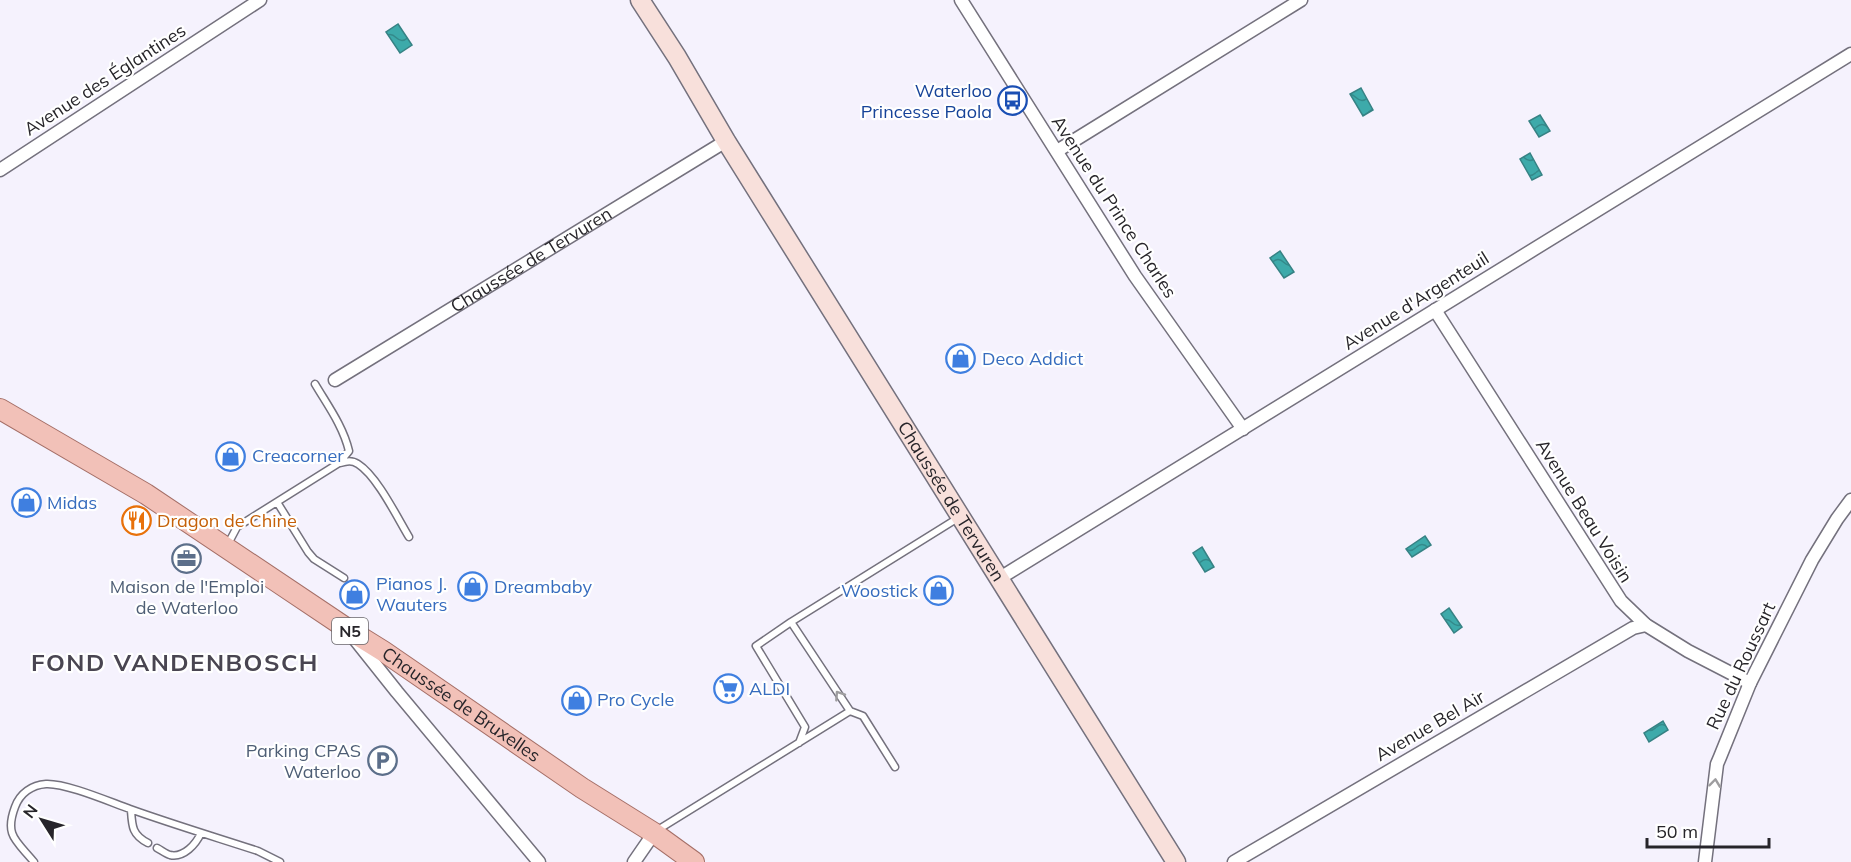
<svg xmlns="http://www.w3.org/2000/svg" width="1851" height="862" font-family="Mulish,sans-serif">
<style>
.water{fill:url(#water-waves);stroke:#368284;stroke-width:1.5}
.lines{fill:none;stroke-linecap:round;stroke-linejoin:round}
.lane-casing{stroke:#74717d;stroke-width:9}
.street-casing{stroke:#74717d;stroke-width:15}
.secondary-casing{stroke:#74717d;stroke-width:21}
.primary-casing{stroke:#a56f67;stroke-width:22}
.lane{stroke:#fff;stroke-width:6}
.street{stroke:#fff;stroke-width:12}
.secondary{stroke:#f8e0db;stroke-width:18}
.primary{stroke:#f2c1b8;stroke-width:20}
.oneway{stroke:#9e9d9f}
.labels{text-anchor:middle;stroke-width:4.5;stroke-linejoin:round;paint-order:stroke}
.shield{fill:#fff;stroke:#68666a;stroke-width:1.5}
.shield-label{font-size:16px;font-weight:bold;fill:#27252a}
.street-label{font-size:18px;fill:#27252a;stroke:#fff}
.transit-label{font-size:18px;fill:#164399;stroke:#fff;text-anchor:end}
.shop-label{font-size:18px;fill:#366cbe;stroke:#fff;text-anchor:start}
.food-label{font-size:18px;fill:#c56008;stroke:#fff;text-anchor:start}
.service-label{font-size:18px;fill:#4e5e75;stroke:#fff}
.district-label{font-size:24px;font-weight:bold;letter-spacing:1.5px;fill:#494551;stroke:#fff}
</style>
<defs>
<pattern id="water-waves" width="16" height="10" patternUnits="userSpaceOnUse" patternTransform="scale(1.5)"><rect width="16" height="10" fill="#3daaaa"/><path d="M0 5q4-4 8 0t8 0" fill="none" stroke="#338a8b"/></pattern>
</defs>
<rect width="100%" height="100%" fill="#f5f2fd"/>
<path class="water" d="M398 24 412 45 400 53 386 32Z
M1361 88 1373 110 1363 116 1350 94Z
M1540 115 1550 131 1539 137 1529 121Z
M1530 153 1542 175 1532 180 1520 159Z
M1280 251 1294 272 1284 278 1270 258Z
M1425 536 1431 545 1412 557 1406 549Z
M1202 547 1214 567 1205 572 1193 553Z
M1449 608 1462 627 1454 633 1441 614Z
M1663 721 1668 730 1649 742 1644 733Z"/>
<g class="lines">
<defs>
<path id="lane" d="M340 463C347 461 352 460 358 464 377 476 397 517 409 537
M277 502 308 552 314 559 344 578
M228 544 237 527 339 463 349 451C343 426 328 406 315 384
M791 622 958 518
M850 711 863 716 895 767
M131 810C132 826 132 835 148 843
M656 831 850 711 791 622 756 646 805 727 799 743
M157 848C161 850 166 854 170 855 184 858 196 844 201 833
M34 862C17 841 4 836 15 807 20 793 32 785 46 784 66 783 110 802 130 809 172 824 215 837 258 851L280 862"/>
<g id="street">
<path d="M961 0 1135 276 1243 429"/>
<path d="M1057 151 1301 0"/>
<path d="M0 170 260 0"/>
<path d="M1435 310 1621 601 1646 625 1688 651 1750 683"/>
<path id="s1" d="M335 380 726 141"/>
<path d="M1000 578 1851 54"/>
<path d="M354 638 397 692 539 862"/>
<path d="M634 862 654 833"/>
<path d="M1234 862 1633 628 1646 625"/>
<path d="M1705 862 1717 764 1720 757 1750 683 1812 560 1837 519 1851 500"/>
</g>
<g id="secondary">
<path id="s2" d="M640 0 677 57 726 141 1176 862"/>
</g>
<g id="primary">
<path id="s3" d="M0 409 146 494 346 628 383 651 582 788 654 833 694 862"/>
</g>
</defs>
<use href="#lane" class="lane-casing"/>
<use href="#street" class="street-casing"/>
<use href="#secondary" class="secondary-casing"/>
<use href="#primary" class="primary-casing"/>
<use href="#lane" class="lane"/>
<use href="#street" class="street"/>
<use href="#secondary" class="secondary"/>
<use href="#primary" class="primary"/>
</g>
<defs><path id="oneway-chevron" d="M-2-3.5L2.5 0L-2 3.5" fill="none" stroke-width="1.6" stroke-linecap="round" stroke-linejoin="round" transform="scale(1.5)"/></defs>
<g class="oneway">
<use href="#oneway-chevron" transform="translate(839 695) rotate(-124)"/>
<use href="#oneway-chevron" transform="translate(1715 783) rotate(-83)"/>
</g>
<defs>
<symbol id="bus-ring" viewBox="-11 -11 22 22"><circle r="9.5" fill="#fff" stroke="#1a4fb4" stroke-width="1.5"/><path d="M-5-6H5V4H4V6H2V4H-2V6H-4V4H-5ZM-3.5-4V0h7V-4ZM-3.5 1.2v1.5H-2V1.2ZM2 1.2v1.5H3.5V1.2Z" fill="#1a4fb4"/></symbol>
<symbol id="shop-ring" viewBox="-11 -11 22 22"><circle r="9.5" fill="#fff" stroke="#3f7fe0" stroke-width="1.5"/><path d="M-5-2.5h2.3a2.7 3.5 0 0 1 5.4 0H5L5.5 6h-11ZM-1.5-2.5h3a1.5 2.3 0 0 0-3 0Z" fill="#3f7fe0"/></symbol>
<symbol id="restaurant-ring" viewBox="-11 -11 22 22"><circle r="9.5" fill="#fff" stroke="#e8710a" stroke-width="1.5"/><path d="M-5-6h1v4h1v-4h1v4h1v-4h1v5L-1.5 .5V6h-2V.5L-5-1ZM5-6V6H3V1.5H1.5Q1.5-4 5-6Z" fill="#e8710a"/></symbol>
<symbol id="office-ring" viewBox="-11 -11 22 22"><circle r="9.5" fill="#fff" stroke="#5c6f8a" stroke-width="1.5"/><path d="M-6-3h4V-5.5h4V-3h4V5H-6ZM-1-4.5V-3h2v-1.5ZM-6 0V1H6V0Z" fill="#5c6f8a"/></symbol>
<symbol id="supermarket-ring" viewBox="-11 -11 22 22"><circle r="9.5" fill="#fff" stroke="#3f7fe0" stroke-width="1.5"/><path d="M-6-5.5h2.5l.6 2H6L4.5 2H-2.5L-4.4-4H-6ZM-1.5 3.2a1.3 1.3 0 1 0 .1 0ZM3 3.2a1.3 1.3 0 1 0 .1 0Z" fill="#3f7fe0"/></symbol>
<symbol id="parking-ring" viewBox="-11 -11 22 22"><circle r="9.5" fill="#fff" stroke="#5c6f8a" stroke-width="1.5"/><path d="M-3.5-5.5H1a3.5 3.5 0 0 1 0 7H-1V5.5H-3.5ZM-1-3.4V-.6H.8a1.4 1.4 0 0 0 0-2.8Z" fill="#5c6f8a"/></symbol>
</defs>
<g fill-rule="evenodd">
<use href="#bus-ring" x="996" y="84" width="33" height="33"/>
<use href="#shop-ring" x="944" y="342" width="33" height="33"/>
<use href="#shop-ring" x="214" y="440" width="33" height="33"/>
<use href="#shop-ring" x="10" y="486" width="33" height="33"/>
<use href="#restaurant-ring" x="120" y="504" width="33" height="33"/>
<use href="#office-ring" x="170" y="542" width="33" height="33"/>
<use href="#shop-ring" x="456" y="570" width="33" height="33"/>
<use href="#shop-ring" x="922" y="574" width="33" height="33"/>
<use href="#shop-ring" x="338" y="578" width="33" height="33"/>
<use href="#supermarket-ring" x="712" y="672" width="33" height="33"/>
<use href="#shop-ring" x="560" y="684" width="33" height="33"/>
<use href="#parking-ring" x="366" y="744" width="33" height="33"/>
</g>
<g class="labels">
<rect class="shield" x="332" y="618" width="36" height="26" rx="4.5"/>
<g class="shield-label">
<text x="350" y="637">N5</text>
</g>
<g class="street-label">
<text transform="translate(105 80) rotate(-33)" y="6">Avenue des Églantines</text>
<text transform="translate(1114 207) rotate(57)" y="6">Avenue du Prince Charles</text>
<text dy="6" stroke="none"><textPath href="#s1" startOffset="230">Chaussée de Tervuren</textPath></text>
<text transform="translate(1416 301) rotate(-32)" y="6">Avenue d'Argenteuil</text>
<text dy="6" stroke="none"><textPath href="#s2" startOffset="590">Chaussée de Tervuren</textPath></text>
<text transform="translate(1584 511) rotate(58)" y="6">Avenue Beau Voisin</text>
<text transform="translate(1741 666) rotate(-65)" y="6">Rue du Roussart</text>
<text dy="6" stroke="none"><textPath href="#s3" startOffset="548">Chaussée de Bruxelles</textPath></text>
<text transform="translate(1430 726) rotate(-30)" y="6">Avenue Bel Air</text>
</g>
<g class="transit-label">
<text x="992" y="97">Waterloo<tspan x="992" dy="21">Princesse Paola</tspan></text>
</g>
<g class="shop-label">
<text x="982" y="365">Deco Addict</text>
<text x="252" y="462">Creacorner</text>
<text x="47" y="509">Midas</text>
<text x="376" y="590">Pianos J.<tspan x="376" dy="21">Wauters</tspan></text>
<text x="494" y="593">Dreambaby</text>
<text x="918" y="597" text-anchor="end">Woostick</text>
<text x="749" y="695">ALDI</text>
<text x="597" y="706">Pro Cycle</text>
</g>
<g class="food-label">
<text x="157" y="527">Dragon de Chine</text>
</g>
<g class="service-label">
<text x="187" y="593">Maison de l'Emploi<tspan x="187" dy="21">de Waterloo</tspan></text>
<text x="361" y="757" text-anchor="end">Parking CPAS<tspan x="361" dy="21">Waterloo</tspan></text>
</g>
<g class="district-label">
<text x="175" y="671">FOND VANDENBOSCH</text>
</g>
</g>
<g transform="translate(42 820) rotate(307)" stroke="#ffffff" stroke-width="4.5" paint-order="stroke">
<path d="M0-4.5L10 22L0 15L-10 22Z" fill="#27252a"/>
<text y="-9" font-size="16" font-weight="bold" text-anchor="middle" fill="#27252a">N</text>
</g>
<path d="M1647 838v9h122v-9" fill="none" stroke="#27252a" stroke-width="3"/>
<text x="1656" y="838" font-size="18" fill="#27252a" stroke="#ffffff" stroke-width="4.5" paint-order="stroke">50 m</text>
</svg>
